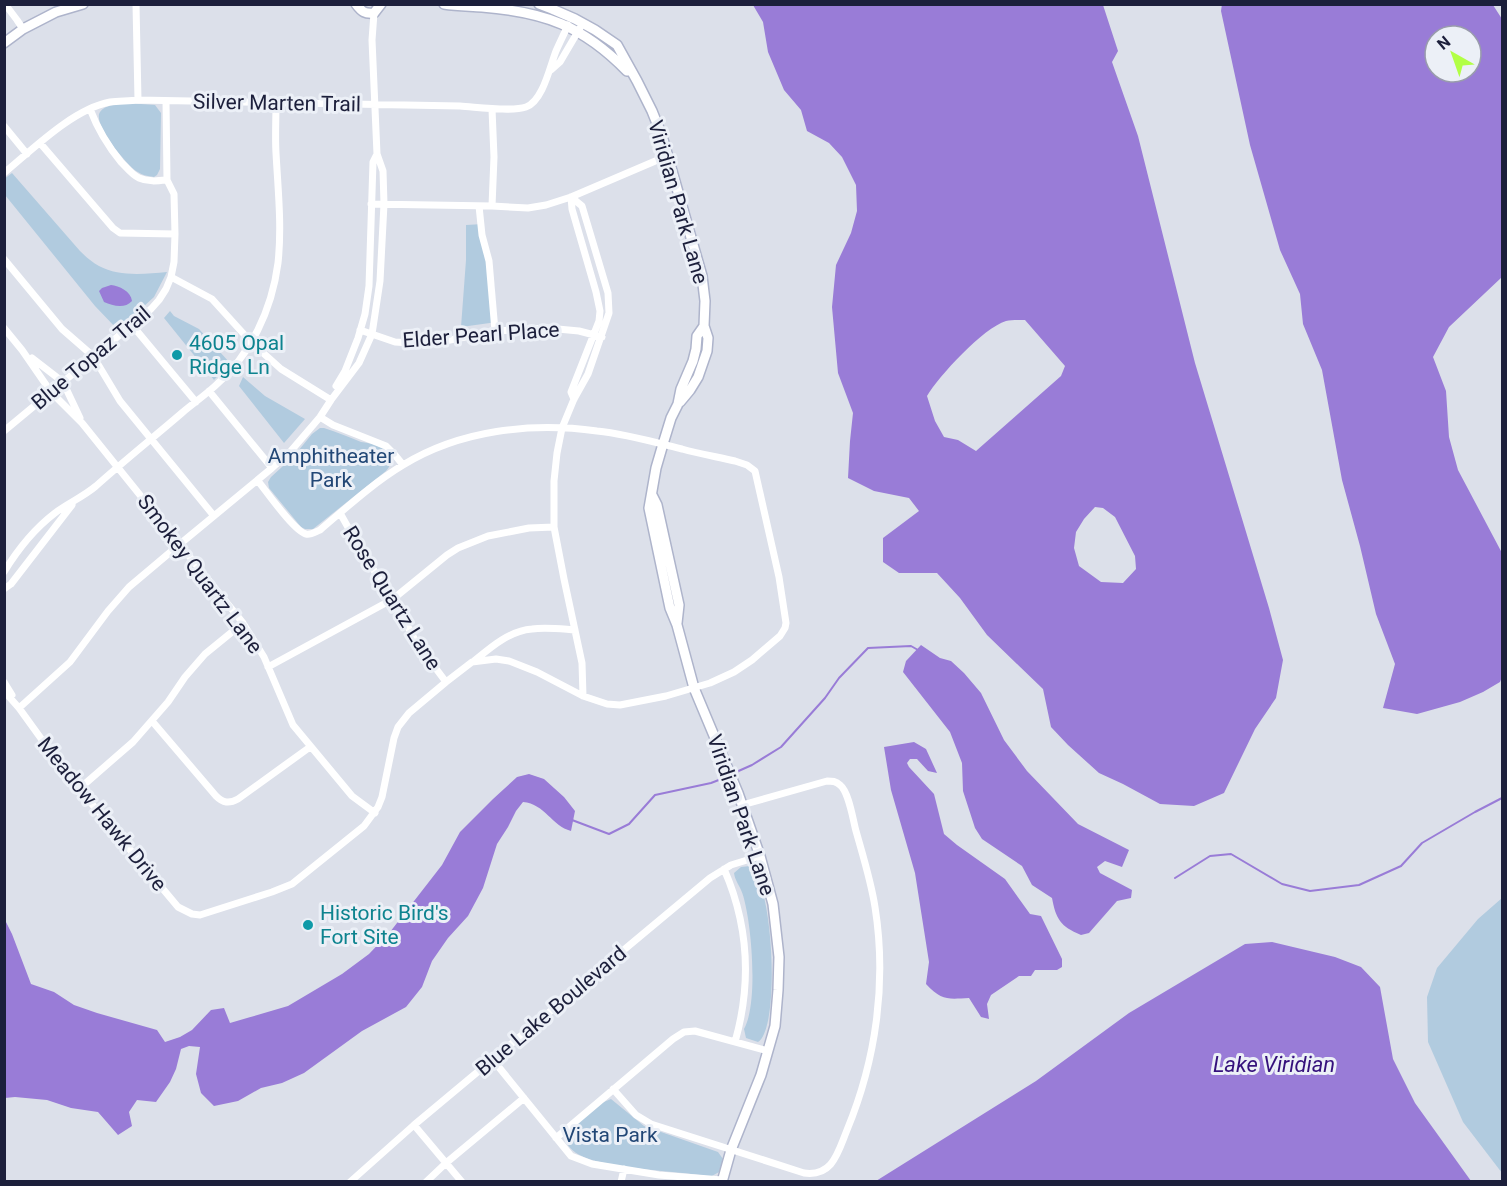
<svg xmlns="http://www.w3.org/2000/svg" width="1507" height="1186" font-family="Roboto,sans-serif">
<style>
.green{fill:#b1cbdf}
.water{fill:#997cd7;fill-rule:evenodd}
.lines{fill:none;stroke-linecap:round;stroke-linejoin:round}
.stream{stroke:#997cd7;stroke-width:2}
.secondary-casing{stroke:#aeb4cb;stroke-width:12}
.street{stroke:#fff;stroke-width:7}
.secondary{stroke:#fff;stroke-width:9}
.culture-dot{fill:#0f9aa8;stroke:#ecf0f7;stroke-width:2}
.labels{text-anchor:middle;stroke-width:6;stroke-linejoin:round;paint-order:stroke}
.street-label{font-size:21px;fill:#1c1f3b;stroke:#ecf0f7}
.culture-label{font-size:21px;fill:#0d838f;stroke:#ecf0f7;text-anchor:start}
.park-label{font-size:21px;fill:#224776;stroke:#ecf0f7}
.water-label{font-size:22px;font-style:italic;fill:#35117c;stroke:#ecf0f7}
</style>
<rect width="100%" height="100%" fill="#dce0ea"/>
<path class="green" d="M141 104 155 105 161 113 160 169 157 175 154 177C147 176 142 175 136 171 126 164 92 124 100 112 107 102 130 104 141 104Z
M12 173 80 251C86 257 92 262 99 266 119 277 145 274 167 272L154 297 118 330 95 306 5 195 4 179Z
M483 224 494 284 497 322 461 327 466 260V225Z
M170 311 174 316 199 329 230 363 214 380 164 318Z
M243 377 265 396 305 419 284 443 239 386Z
M320 428H324C337 432 349 437 361 442 366 443 371 443 376 445 388 450 396 460 386 471L313 529H305L301 527 269 488 268 482 271 477 294 456 312 434Z
M750 866C773 880 781 1028 758 1042L746 1038 744 1029C758 1004 752 932 745 903 744 899 743 894 741 890 738 883 735 880 734 873L741 867Z
M1502 898V1173L1463 1122 1428 1042 1427 997 1437 968 1478 919Z
M611 1099 644 1126 718 1152 723 1159 719 1172 710 1177C682 1169 579 1172 567 1143 566 1141 566 1135 566 1133L599 1104Z"/>
<path class="water" d="M1222 4 1493 5 1502 19V277L1449 327 1433 357 1446 391 1449 437 1458 470 1502 553V677L1500 682 1483 692 1460 702 1417 714 1383 708 1395 664 1376 614 1360 546 1342 480 1322 370 1303 324 1300 294 1280 250 1250 145 1221 11ZM1435 36H1471V72H1435Z
M753 5H1103L1118 51 1112 62 1138 136 1195 363 1269 608 1283 660 1276 698 1255 729 1224 793 1194 806 1160 804 1123 784 1099 773 1068 745 1051 727 1043 689 987 635 960 598 937 573H899L883 562V538L919 511 909 498 874 491 848 478 850 441 853 413 838 373 832 307 836 265 851 233 857 211 856 185 842 157 829 143 807 131 801 110 784 90 768 52 763 22ZM1025 320 1065 366 1061 376 976 451 958 440 944 437 935 421 927 396C939 376 983 328 1006 321 1011 320 1019 320 1025 320ZM1095 507 1103 508 1115 517 1135 556 1136 569 1123 583 1101 582 1079 566 1074 548 1076 532 1084 519Z
M111 285C119 286 131 291 132 301 125 309 113 306 104 302L99 291 102 288Z
M921 645 940 658 951 661 964 673 981 693 1004 740 1027 771 1078 824 1129 850 1122 867 1105 861 1097 867 1100 873 1132 890 1131 898 1117 901 1089 933 1081 935C1060 926 1056 919 1052 898L1032 885 1022 866 982 839 975 828 963 791 962 763 950 732 903 672 906 661Z
M914 742 926 749 937 773 928 771 917 759H910L907 763 909 767 934 794 944 834 957 845 1005 879 1030 914 1041 916 1062 959V967L1057 970H1035L1031 976H1019L991 995 987 1004 989 1019 981 1017 969 998C948 999 942 1001 926 984L929 962 915 873 891 790 884 747Z
M529 774 544 779 564 797 575 811 571 831C552 826 545 804 523 802L516 811 508 827 497 844 483 888 468 916 448 938 432 961 422 987 406 1007 362 1031 304 1073 282 1083 261 1088 238 1101 214 1106 201 1093 196 1074 200 1047 189 1046 181 1049 176 1069 170 1082 156 1102 137 1100 129 1112 132 1126 118 1135 98 1112 71 1108 47 1100 15 1097 5 1098V920L12 934 31 984 54 992 74 1005 97 1013 157 1030 165 1042 180 1037 192 1030 211 1010 224 1008 230 1023 288 1006 342 974 369 954 390 932 442 865 460 832 493 799 517 777Z
M1272 942 1335 957 1361 967 1380 987 1393 1059 1415 1103 1471 1181H876L1036 1081 1129 1013 1245 944Z"/>
<g class="lines">
<path class="stream" d="M734 773 752 765 781 747 825 698 839 678 868 648 911 646 918 650
M572 820 609 834 629 824 655 795 711 783 729 776
M1175 878 1210 856 1231 854 1282 884 1310 891 1359 885 1401 866 1422 843 1475 812 1502 798"/>
<defs>
<path id="secondary" d="M356 4C362 12 365 14 374 13L381 4
M444 4C457 6 469 6 482 7 545 12 583 26 627 71
M539 4 552 9 575 19 595 30 617 45 637 81 652 111 662 136 702 276 705 301 704 326 708 338 707 351 698 377 690 390 680 402
M4 43 23 29 56 12 83 4
M704 326 697 336 696 349 693 361 681 389 678 404 671 418 663 444 656 468 649 508 670 608 677 625 694 688 738 793 760 856 773 904 779 957 778 990 775 1026 761 1075 731 1150 722 1182
M652 495 657 505 679 605 677 623"/>
</defs>
<use href="#secondary" class="secondary-casing"/>
<path class="street" d="M5 4 17 20 23 29
M136 4 138 100
M551 70 560 62 580 28
M90 109C98 130 107 145 121 162 126 167 132 175 139 178 148 182 157 181 167 180
M4 126 27 154
M40 143 113 228 120 233 175 234
M4 173C33 149 73 109 110 102 119 101 129 101 138 100L460 106C477 107 511 112 526 107 543 101 550 66 556 51 560 42 564 34 568 25
M571 197 582 206 608 293 609 313 588 374 574 399 562 428 557 453 554 481V527L564 579 582 663 583 696
M571 197 572 209 596 292 600 311 599 321 571 392 574 399
M371 204 492 206 528 208 546 205 571 197 667 156
M479 206 482 235 489 261 495 331
M492 206 494 157 492 109
M4 259 62 329 93 356 120 401 214 516
M171 277 212 299 251 342 281 369 331 400
M132 325 196 402
M4 328 22 350 51 392 82 423 243 623 264 657 293 725 352 796 375 813
M360 330 395 342 411 343 440 342 495 331 547 328 579 331 602 337
M32 358 63 382 80 418
M336 386 345 371 358 338 365 314 369 286 373 162 377 154
M209 391 272 468
M320 417 333 425 386 446 395 455 403 465
M4 431 151 309 159 300 166 289 171 277 174 262 175 234 174 194 167 180 166 101
M340 513 363 554 393 599 416 642 446 682
M4 572C18 549 34 529 55 513 68 503 83 497 96 486 125 460 154 437 183 412 194 403 205 395 215 386 251 355 272 309 278 263 282 226 278 190 276 153 275 137 276 120 276 103
M4 589 11 584 72 505
M474 661C491 647 509 631 532 629 546 627 561 629 575 630
M268 667 393 599 447 555 458 548 488 536 529 528 554 527
M4 682 12 695
M4 691 19 708 66 773 178 907 192 914 200 915 272 892 292 884 364 826 378 807 382 797 394 738 398 727 409 713 446 682 472 662 496 659 509 661 537 672 583 696 607 704 620 705 666 696 710 683 734 672 752 660 780 636 785 628 786 623 779 577 755 471 747 465 735 461C718 457 700 454 682 449 654 442 626 434 597 431 531 422 460 430 403 465 373 483 346 508 320 530 315 532 311 535 306 534 294 531 267 492 258 481
M19 708 70 662 108 611 129 587 180 544 272 468 290 452 320 417 331 400 359 363 372 334 380 281 384 204 383 171 377 154 372 40 374 13
M152 721 216 796C223 803 229 804 238 799L310 747
M79 789 133 742 168 702 185 677 205 654 243 623
M724 869C749 926 752 982 735 1042
M493 1060 571 1156 592 1164 659 1175 722 1180
M613 1089 636 1115 651 1124 804 1173C833 1177 838 1152 847 1130 876 1060 887 982 875 907 871 881 863 856 856 831 853 820 849 792 840 785 836 781 832 781 827 781L742 805
M414 1125 462 1182
M556 1138 673 1039 684 1032 695 1031 768 1051
M350 1182 414 1125 710 878 731 865 760 856
M426 1182 446 1163 524 1098
M621 1182 624 1169"/>
<use href="#secondary" class="secondary"/>
</g>
<g class="culture-dot">
<circle cx="177" cy="355" r="6"/>
<circle cx="308" cy="925" r="6"/>
</g>
<g class="labels">
<g class="street-label">
<text transform="translate(277 103) rotate(1)" y="7">Silver Marten Trail</text>
<text transform="translate(678 202) rotate(74)" y="7">Viridian Park Lane</text>
<text transform="translate(481 335) rotate(-4)" y="7">Elder Pearl Place</text>
<text transform="translate(91 358) rotate(-40)" y="7">Blue Topaz Trail</text>
<text transform="translate(200 574) rotate(53)" y="7">Smokey Quartz Lane</text>
<text transform="translate(392 598) rotate(58)" y="7">Rose Quartz Lane</text>
<text transform="translate(102 814) rotate(51)" y="7">Meadow Hawk Drive</text>
<text transform="translate(741 815) rotate(71)" y="7">Viridian Park Lane</text>
<text transform="translate(551 1011) rotate(-40)" y="7">Blue Lake Boulevard</text>
</g>
<g class="culture-label">
<text x="189" y="350">4605 Opal<tspan x="189" dy="24">Ridge Ln</tspan></text>
<text x="320" y="920">Historic Bird's<tspan x="320" dy="24">Fort Site</tspan></text>
</g>
<g class="park-label">
<text x="331" y="463">Amphitheater<tspan x="331" dy="24">Park</tspan></text>
<text x="610" y="1142">Vista Park</text>
</g>
<g class="water-label">
<text x="1274" y="1072">Lake Viridian</text>
</g>
</g>
<rect width="1507" height="1186" fill="none" stroke="#1c1f3b" stroke-width="12"/>
<g transform="translate(1453 54) rotate(320)"><circle r="28" fill="#ecf0f7" stroke="#999cac" stroke-width="1.5"/>
<path d="M0-4.5L10 22L0 15L-10 22Z" fill="#b2ff45"/>
<text y="-9" font-size="16" font-weight="bold" text-anchor="middle" fill="#1c1f3b">N</text>
</g>
</svg>
